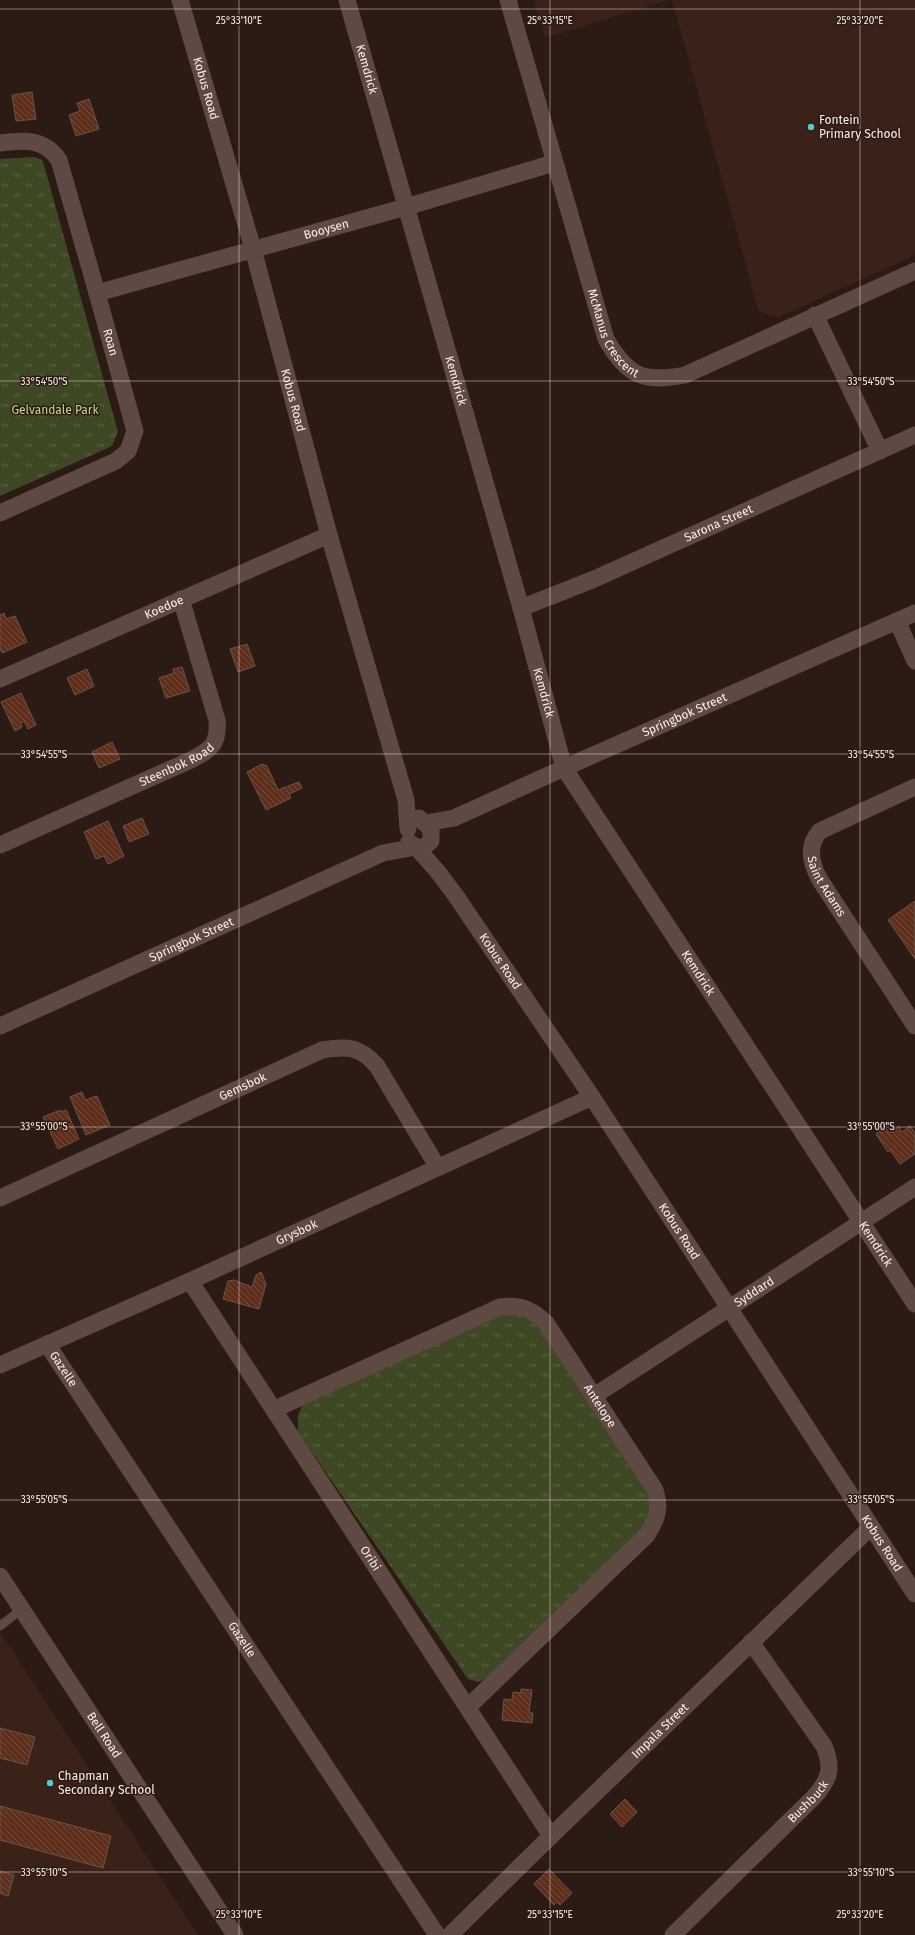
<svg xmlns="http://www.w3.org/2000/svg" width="915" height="1935" font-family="'Fira Sans',sans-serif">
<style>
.built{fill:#3a2219}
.park{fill:url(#park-tufts)}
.building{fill:url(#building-back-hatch);stroke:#69544c}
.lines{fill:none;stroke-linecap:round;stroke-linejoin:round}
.service{stroke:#5e4a42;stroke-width:9}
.minor{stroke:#5e4a42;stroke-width:17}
.ticks{fill:none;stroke:#fcefea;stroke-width:1;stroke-opacity:0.45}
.poi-dot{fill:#52ccd0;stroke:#2c1b14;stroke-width:1.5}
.labels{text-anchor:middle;stroke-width:3;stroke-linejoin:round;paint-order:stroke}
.street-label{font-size:12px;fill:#fcefea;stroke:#2c1b14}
.poi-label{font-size:12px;fill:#fcefea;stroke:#2c1b14;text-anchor:start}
.park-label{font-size:12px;fill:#c1d889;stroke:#2c1b14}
.ticks-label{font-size:10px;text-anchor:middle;fill:#fcefea;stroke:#2c1b14;stroke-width:3;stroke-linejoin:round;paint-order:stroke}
</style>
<defs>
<pattern id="park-tufts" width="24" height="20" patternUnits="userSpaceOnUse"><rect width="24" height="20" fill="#3e4824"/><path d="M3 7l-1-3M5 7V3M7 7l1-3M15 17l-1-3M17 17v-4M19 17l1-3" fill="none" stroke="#5b6344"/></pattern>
<pattern id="building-back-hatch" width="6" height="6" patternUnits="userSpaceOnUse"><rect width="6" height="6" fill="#5e2e1b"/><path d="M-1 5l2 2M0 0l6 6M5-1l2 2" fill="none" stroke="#764d3c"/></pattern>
</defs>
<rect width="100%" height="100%" fill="#2c1b14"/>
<path class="built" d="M534 0H668L545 38Z
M672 0H915V255L779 317 759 312Z
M0 1632 198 1935H0Z"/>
<path class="park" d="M34 157 42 160 44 165 118 432 112 446 0 496V159Z
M517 1313 531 1320 541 1330 652 1501 649 1522 487 1678 479 1682 468 1679 298 1432V1416L302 1406 504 1314Z"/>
<path class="building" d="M32 92 36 119 16 121 12 95Z
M89 99 99 129 76 136 69 115 80 111 77 103Z
M4 613 6 619 15 616 27 642 2 653 0 649V615Z
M247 644 255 666 238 672 230 649Z
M182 667 190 691 166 698 159 678 174 673 173 669Z
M87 669 94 686 75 695 67 678Z
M21 693 36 725 28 729 24 721 21 723 22 727 15 731 1 702Z
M112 742 120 759 99 768 92 752Z
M262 764 267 766 278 790 299 782 302 788 289 794 291 798 266 810 247 772Z
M142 818 149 834 129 842 123 826Z
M108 821 124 856 108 864 104 856 96 859 84 832Z
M915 901V959L888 920Z
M82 1092 85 1100 97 1096 110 1125 86 1135 70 1097Z
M60 1110 61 1112 66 1110 79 1139 58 1149 43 1117Z
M910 1126 915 1133V1154L900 1164 890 1150 888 1152 876 1134 885 1127 889 1133 899 1127 902 1132Z
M261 1272 266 1284 259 1309 223 1299 228 1281 234 1280 252 1287 256 1275Z
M521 1689 532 1690 529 1713H533L532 1723 502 1720 504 1699 512 1700 513 1692 521 1693Z
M0 1728 35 1737 27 1765 0 1758Z
M625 1799 637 1812 622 1827 610 1814Z
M0 1806 111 1836 103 1868 0 1840Z
M549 1869 572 1893 560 1905 557 1902 554 1905 534 1884Z
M0 1871 14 1875 8 1896 0 1893Z"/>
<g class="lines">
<path class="service" d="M0 1626 22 1609"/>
<g class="minor">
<path id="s1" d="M180 0 253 249 329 535 406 800 408 829"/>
<path id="s2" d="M347 0 521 608 564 768 915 1304"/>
<path id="s3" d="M508 0 606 339C627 376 643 383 685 375L915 271"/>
<path id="s4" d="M0 143C24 140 44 138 59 160L97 293 135 431 128 451 116 461 0 513"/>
<path id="s5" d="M97 293 406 207 554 163"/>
<path d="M815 315 880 451"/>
<path id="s6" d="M521 608 592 580 915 435"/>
<path d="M897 621 915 661"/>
<path id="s7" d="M0 679 329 535"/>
<path id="s8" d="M915 787 820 831C806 846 811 864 820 880L915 1026"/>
<path id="s9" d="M426 823 454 818 564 768 915 613"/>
<path d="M409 842C416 849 424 849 431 841V829L419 818"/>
<path id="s10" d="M0 845 191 760C211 749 219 745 217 720L181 599"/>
<path id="s11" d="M0 1026 383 853 416 847 438 872 456 896 592 1097 915 1594"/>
<path id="s12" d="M0 1198 322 1050C347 1046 360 1046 377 1066L437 1166"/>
<path id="s13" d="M190 1281 551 1836"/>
<path id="s14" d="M47 1344 437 1935"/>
<path id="s15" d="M0 1365 190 1281 592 1097"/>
<path id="s16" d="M594 1396 915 1187"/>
<path id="s17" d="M275 1409 500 1307C520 1304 532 1309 546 1323L655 1490C661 1509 657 1519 647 1535L468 1707"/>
<path id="s18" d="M0 1576 235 1935"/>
<path id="s19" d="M450 1935 551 1836 871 1527"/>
<path id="s20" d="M673 1935 814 1797C830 1779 833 1768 824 1746L751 1642"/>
</g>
</g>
<path class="ticks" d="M239 0V1935M550 0V1935M860 0V1935M0 9H915M0 381H915M0 754H915M0 1127H915M0 1500H915M0 1872H915"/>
<g class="poi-dot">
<circle cx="811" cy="127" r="4"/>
<circle cx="50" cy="1783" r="4"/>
</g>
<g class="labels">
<g class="street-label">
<text dy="4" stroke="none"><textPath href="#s2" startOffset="72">Kemdrick</textPath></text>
<text dy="4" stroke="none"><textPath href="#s1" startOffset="92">Kobus Road</textPath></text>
<text dy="4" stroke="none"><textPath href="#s5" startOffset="238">Booysen</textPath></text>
<text dy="4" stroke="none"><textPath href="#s3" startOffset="351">McManus Crescent</textPath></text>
<text dy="4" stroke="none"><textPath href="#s4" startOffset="255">Roan</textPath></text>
<text dy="4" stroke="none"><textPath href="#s2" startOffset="396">Kemdrick</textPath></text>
<text dy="4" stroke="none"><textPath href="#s1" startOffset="416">Kobus Road</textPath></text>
<text dy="4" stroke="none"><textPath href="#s6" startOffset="215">Sarona Street</textPath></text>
<text dy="4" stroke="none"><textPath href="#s7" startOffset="179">Koedoe</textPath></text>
<text dy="4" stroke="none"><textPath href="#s2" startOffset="720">Kemdrick</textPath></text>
<text dy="4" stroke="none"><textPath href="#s9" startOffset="281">Springbok Street</textPath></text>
<text dy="4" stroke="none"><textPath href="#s10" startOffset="194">Steenbok Road</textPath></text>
<text dy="4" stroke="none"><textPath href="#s8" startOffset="166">Saint Adams</textPath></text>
<text dy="4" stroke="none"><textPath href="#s11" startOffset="210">Springbok Street</textPath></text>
<text dy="4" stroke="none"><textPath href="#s11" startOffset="596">Kobus Road</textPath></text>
<text dy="4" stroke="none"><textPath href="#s2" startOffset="1043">Kemdrick</textPath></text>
<text dy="4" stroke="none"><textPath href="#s12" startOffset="267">Gemsbok</textPath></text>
<text dy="4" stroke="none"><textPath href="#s15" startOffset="325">Grysbok</textPath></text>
<text dy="4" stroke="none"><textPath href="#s11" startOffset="920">Kobus Road</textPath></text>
<text dy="4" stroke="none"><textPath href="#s2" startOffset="1367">Kemdrick</textPath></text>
<text dy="4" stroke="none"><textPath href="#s16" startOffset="191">Syddard</textPath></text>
<text dy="4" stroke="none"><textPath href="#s14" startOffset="30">Gazelle</textPath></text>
<text dy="4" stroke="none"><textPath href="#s17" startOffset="397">Antelope</textPath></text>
<text dy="4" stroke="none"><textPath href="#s11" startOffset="1292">Kobus Road</textPath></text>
<text dy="4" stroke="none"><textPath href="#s13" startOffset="331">Oribi</textPath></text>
<text dy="4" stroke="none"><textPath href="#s14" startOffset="354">Gazelle</textPath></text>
<text dy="4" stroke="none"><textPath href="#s19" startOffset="293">Impala Street</textPath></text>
<text dy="4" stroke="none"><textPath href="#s18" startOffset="190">Bell Road</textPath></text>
<text dy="4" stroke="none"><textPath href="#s20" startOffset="190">Bushbuck</textPath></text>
</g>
<g class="poi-label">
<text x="819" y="124">Fontein<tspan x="819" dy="14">Primary School</tspan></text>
<text x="58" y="1780">Chapman<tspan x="58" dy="14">Secondary School</tspan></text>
</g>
<g class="park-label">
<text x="55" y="414">Gelvandale Park</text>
</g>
</g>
<g class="ticks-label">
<text x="239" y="24">25°33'10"E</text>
<text x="550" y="24">25°33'15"E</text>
<text x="860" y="24">25°33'20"E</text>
<text x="44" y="385">33°54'50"S</text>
<text x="871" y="385">33°54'50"S</text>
<text x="44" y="758">33°54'55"S</text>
<text x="871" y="758">33°54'55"S</text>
<text x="44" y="1130">33°55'00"S</text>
<text x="871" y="1130">33°55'00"S</text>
<text x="44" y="1503">33°55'05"S</text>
<text x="871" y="1503">33°55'05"S</text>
<text x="44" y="1876">33°55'10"S</text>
<text x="871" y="1876">33°55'10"S</text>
<text x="239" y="1918">25°33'10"E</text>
<text x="550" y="1918">25°33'15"E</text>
<text x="860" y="1918">25°33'20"E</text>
</g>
</svg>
